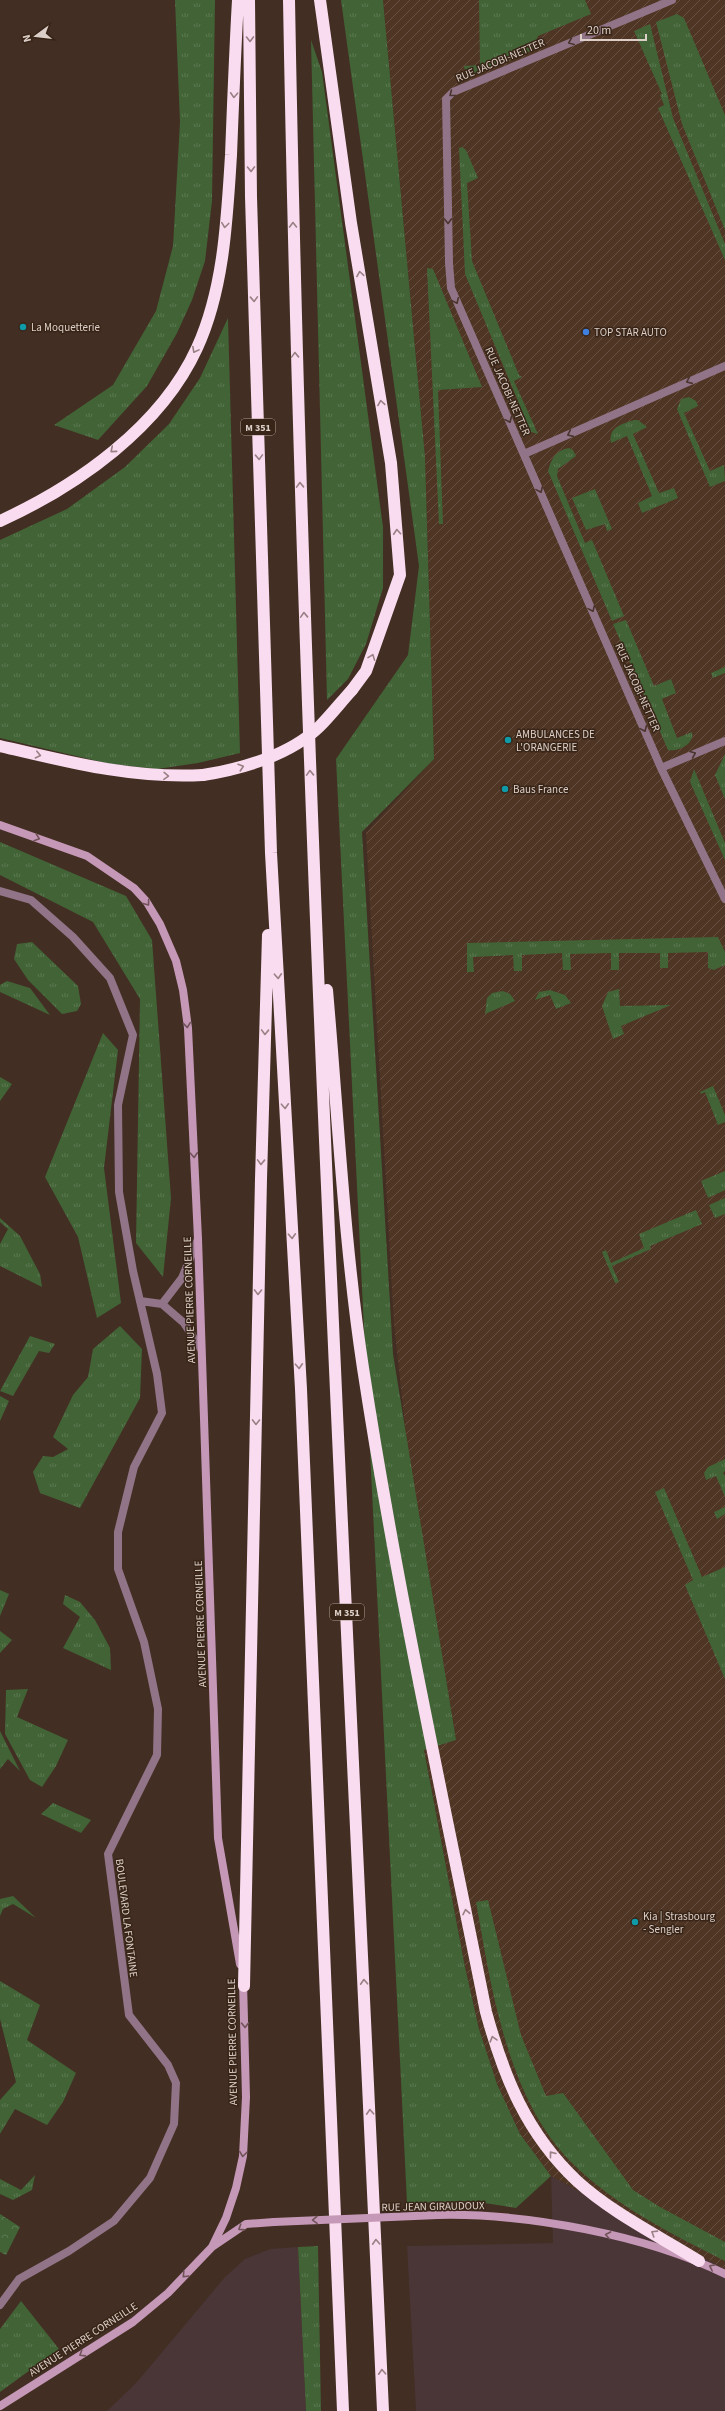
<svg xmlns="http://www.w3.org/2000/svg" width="725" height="2411" font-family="'Source Sans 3',sans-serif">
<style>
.commercial{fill:#4a3537}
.industrial{fill:url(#industrial-furrows)}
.grass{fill:url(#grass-tufts)}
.park{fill:url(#park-crowns)}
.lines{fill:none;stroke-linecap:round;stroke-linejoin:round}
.street{stroke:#917487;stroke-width:8}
.secondary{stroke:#c598b7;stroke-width:8}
.highway{stroke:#f9dcef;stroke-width:12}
.secondary-bridge{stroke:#c598b7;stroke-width:8}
.highway-bridge{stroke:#f9dcef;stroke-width:12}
.oneway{stroke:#988084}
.oneway2{stroke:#4a352e}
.oneway3{stroke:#705358}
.culture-dot{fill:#0f9aa8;stroke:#382518;stroke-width:1.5}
.shop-dot{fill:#3f7fe0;stroke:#382518;stroke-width:1.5}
.labels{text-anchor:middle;stroke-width:3;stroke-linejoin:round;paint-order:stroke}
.shield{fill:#382518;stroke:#ab9c92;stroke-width:1}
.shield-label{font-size:10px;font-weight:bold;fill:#dccfc7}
.street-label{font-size:11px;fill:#dccfc7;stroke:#382518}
.poi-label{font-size:11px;fill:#dccfc7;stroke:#382518;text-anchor:start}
</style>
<defs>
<pattern id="industrial-furrows" width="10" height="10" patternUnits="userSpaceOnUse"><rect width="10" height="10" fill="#4f3524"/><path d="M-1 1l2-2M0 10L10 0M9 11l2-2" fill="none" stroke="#685142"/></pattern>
<pattern id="grass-tufts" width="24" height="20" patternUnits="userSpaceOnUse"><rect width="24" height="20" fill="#416336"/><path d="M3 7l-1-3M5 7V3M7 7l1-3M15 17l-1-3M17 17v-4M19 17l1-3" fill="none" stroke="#5c7852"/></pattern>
<pattern id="park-crowns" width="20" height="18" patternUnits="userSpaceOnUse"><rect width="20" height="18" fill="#416336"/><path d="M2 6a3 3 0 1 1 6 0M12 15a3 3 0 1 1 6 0" fill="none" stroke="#5c7852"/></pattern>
</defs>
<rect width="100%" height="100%" fill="#422e22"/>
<path class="commercial" d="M551 2176 725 2269V2411H416L407 2246 553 2243Z
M298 2247 306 2411H107L137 2382 225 2277 245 2259 270 2249Z"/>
<path class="industrial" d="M383 0H725V2269L551 2176 520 2134 497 2084 479 2029 465 1967 424 1749 456 1740 407 1444 394 1324 366 833 434 759 425 457Z"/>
<path class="grass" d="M175 0H215L212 201 205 261 192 300 177 333 147 386 98 440 54 425 113 385 156 311 173 246 180 122Z
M341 0H383L425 457 434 759 362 832 393 1354 456 1740 424 1750 465 1967 479 2029 497 2084 520 2134 551 2176 516 2208 472 2201 407 2203 336 759 408 655 419 566Z
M479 0H585L591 14 538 36 533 50 469 76 465 71 464 66 480 65Z
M677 14 684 18 725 115V230L682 124 656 22Z
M650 24 673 118 725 244V260L658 108 664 105 660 95 662 94 634 31Z
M311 40 322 72 383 527V588L366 644 348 679 327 700Z
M462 147 466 150 478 178 467 183 472 261 519 375 522 377 514 381 538 434 531 432 465 274 459 148Z
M427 268 433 269 482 387 438 390 443 524H439Z
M228 318 240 753 198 763 157 769 110 764 0 738V540L67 509 125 467 169 424 200 378Z
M689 397 696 401 698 406 684 413 710 471 724 465 725 481 710 487 677 409 681 399Z
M634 420H638L647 427 633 434 659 493 674 488 678 498 642 513 638 503 652 496 627 436 611 443C608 427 622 424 634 420Z
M569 448 573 450 576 456 558 469 557 476 585 543 592 540 624 616 612 621 548 471C551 459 556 450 569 448Z
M595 489 612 529 607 531 605 524 586 530 572 498Z
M626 620 654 686 671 679 676 693 662 699 677 738 692 732C695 744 678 752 668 750L613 624Z
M725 667V673L713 678 711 673Z
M725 754V799L715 775Z
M694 769 725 843V860L690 782Z
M0 842 126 896 152 940 171 1198 163 1277 136 1243 140 999 93 922 0 875Z
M718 937 725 952V965L714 970 708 968V952L668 953V968H660V953H619V970H611V953L570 954 571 970H563L562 953 522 955V971H514L513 955 473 957 474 972H467V943Z
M32 942 78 986 81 1004 77 1011 62 1014 28 980 14 959 17 944Z
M7 981 30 988 50 1015 0 992V985Z
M619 989 620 1006 671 1005 621 1026 624 1034 613 1039 602 1006 608 992Z
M550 990 565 995 571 1003 556 1009 550 995 535 1000 539 992Z
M503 991 510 994 515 1001 485 1014 487 998 492 993Z
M103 1033 118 1050 104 1168 121 1303 97 1318 78 1237 45 1177Z
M0 1077 12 1084 0 1101Z
M713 1086 725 1115V1122L718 1125 705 1092 701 1094 700 1092Z
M725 1171V1190L708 1198 701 1181Z
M725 1198V1214L715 1218 709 1205Z
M696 1210 702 1224 650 1246 651 1249 612 1266 619 1282 615 1283 602 1252 606 1250 611 1263 644 1248 639 1234Z
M0 1218 20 1236 40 1274 42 1287 0 1266V1244L8 1229 0 1222Z
M120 1326 142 1349 140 1398 80 1508 40 1493 33 1472 43 1456 53 1457 68 1449 53 1437 73 1395 88 1377 93 1349Z
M30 1336 55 1344 49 1353 39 1351 13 1396 0 1391Z
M0 1396 9 1401 0 1421Z
M725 1459V1471L723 1473 725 1476V1497L716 1476 706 1480 704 1473 708 1467Z
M664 1488 702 1577 725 1567V1679L685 1585 693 1580 655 1492Z
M725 1507V1514L717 1519 714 1512Z
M0 1590 9 1594 0 1616Z
M65 1595 80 1602 95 1620 110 1648 111 1670 63 1648 80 1617 63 1604Z
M0 1631 12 1640 0 1653Z
M28 1689 17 1717 68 1740 56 1766 42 1787 30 1780 5 1734 6 1690Z
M0 1731 20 1771 8 1759 0 1769Z
M53 1803 91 1820 81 1833 41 1814Z
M13 1896 36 1918 13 1904 3 1909 0 1916V1899Z
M488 1900 521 2035 546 2096 563 2093 633 2190 660 2207 725 2242V2261C670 2233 615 2206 571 2162 507 2098 491 1986 476 1902Z
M0 1981 40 2005 27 2040 76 2073 63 2102 47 2125 15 2109 0 2134V2100L16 2082 0 2019Z
M35 2175 32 2190 13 2200 0 2194V2179L21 2190Z
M318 2246 321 2411H306L298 2247Z
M21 2301 59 2349 0 2392V2329Z"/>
<path class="park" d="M0 2214 20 2227 6 2255 0 2252Z"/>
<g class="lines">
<path class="street" d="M672 0 453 92 446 99 449 263 451 288 661 768 725 899
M524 454 725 366
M661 768 725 741
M0 891 31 900 73 937 110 978 133 1035 118 1105 119 1192 133 1271 157 1374 162 1413 134 1467 118 1532V1569L144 1642 158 1709 157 1755 108 1854 129 2015 168 2065 176 2083 174 2124 150 2178 114 2221 69 2251 19 2279 0 2305
M198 1239 182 1278 162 1304 184 1323 201 1349
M140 1301 162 1304"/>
<path class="secondary" d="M0 825 87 856 134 888 146 901 160 924 176 961 183 990 188 1028 198 1239 218 1838 240 1964
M438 2215C526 2213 646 2235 725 2274
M212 2247 246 2224 274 2222
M0 2406 133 2322 168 2293 212 2247 226 2218 236 2188 243 2156 246 2097 243 1982"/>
<path class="highway" d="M249 0 251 197 271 853 301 1389 343 2411
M289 0C303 804 347 1608 383 2411
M320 0 351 223 391 463 400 575 366 671 352 690
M0 521C77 486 161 427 197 348 224 289 227 219 231 155 233 104 235 52 238 0
M0 746C68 762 133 779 203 775
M327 990C338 1115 344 1243 363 1368 396 1584 443 1798 486 2012 504 2077 526 2133 577 2181 612 2213 659 2236 699 2261
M244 1986 261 1179 268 935"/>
<path class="secondary-bridge" d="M274 2222 438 2215"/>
<path class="highway-bridge" d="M203 775C242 769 290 755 319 727 331 715 341 702 352 690"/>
</g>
<defs><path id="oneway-chevron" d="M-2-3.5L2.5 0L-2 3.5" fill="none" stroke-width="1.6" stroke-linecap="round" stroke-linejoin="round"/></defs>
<g class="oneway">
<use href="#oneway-chevron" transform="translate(250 39) rotate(89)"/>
<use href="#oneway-chevron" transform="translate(234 95) rotate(93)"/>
<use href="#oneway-chevron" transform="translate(251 169) rotate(89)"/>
<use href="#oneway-chevron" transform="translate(225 225) rotate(97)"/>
<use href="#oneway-chevron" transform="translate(293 225) rotate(-91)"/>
<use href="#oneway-chevron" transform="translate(360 274) rotate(-99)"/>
<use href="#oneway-chevron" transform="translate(254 299) rotate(88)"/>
<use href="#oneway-chevron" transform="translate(195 350) rotate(118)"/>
<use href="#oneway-chevron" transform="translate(295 355) rotate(-92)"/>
<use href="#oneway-chevron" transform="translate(381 403) rotate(-99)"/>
<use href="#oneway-chevron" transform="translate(113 450) rotate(140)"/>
<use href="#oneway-chevron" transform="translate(259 457) rotate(88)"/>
<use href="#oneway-chevron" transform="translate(300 485) rotate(-92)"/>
<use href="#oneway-chevron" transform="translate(397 532) rotate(-94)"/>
<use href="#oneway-chevron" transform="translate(304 615) rotate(-92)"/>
<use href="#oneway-chevron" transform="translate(372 657) rotate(-69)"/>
<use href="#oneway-chevron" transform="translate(38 755) rotate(13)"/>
<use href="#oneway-chevron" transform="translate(241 767) rotate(-18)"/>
<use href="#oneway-chevron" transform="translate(310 773) rotate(-92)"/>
<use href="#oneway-chevron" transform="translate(166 776) rotate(2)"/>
<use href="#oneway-chevron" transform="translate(278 976) rotate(87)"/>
<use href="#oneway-chevron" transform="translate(265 1032) rotate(92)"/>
<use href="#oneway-chevron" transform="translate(285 1106) rotate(87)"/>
<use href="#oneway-chevron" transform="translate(261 1162) rotate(92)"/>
<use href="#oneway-chevron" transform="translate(292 1236) rotate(87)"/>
<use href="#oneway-chevron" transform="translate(258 1292) rotate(91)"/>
<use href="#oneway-chevron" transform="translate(299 1366) rotate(87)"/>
<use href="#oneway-chevron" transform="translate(256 1422) rotate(91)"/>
<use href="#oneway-chevron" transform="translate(466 1912) rotate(-101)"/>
<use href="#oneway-chevron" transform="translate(364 1982) rotate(-93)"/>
<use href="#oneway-chevron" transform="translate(493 2039) rotate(-106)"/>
<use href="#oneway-chevron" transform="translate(370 2112) rotate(-93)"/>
<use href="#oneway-chevron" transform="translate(552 2154) rotate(-128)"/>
<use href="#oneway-chevron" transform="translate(654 2233) rotate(-148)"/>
<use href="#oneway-chevron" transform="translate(376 2242) rotate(-93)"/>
<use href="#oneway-chevron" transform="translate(382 2372) rotate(-93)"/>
</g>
<g class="oneway2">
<use href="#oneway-chevron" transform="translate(571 42) rotate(157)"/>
<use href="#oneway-chevron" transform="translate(452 94) rotate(142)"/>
<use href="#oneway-chevron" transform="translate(448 221) rotate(89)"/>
<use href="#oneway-chevron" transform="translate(456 301) rotate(66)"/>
<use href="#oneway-chevron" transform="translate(689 381) rotate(156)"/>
<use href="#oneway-chevron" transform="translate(509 420) rotate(66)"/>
<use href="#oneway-chevron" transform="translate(570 434) rotate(156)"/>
<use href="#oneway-chevron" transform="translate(540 490) rotate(66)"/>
<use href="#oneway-chevron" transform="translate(592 609) rotate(66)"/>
<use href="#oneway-chevron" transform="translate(644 729) rotate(66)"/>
<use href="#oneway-chevron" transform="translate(693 754) rotate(-23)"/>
</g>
<g class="oneway3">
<use href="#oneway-chevron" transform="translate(37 838) rotate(19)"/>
<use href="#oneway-chevron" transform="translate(147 903) rotate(54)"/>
<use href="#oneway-chevron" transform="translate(187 1025) rotate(84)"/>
<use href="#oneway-chevron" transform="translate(194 1155) rotate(87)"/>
<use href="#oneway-chevron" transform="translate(245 2025) rotate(89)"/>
<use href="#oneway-chevron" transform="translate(243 2154) rotate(97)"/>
<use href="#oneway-chevron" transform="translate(315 2220) rotate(178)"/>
<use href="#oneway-chevron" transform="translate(241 2228) rotate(147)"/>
<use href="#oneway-chevron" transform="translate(608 2235) rotate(-169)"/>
<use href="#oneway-chevron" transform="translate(712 2267) rotate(-153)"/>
<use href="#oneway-chevron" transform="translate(185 2275) rotate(134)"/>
<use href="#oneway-chevron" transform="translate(82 2354) rotate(148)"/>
</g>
<g class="culture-dot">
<circle cx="23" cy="327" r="4"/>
<circle cx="508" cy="740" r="4"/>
<circle cx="505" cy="789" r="4"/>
<circle cx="635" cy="1922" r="4"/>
</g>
<circle class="shop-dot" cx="586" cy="332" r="4"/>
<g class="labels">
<g class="shield">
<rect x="241" y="419" width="34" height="16" rx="3"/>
<rect x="330" y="1604" width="34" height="16" rx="3"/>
</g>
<g class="shield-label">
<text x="258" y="431">M 351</text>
<text x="347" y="1616">M 351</text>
</g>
<g class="street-label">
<text transform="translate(500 60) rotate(-23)" y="4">RUE JACOBI-NETTER</text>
<text transform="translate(508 391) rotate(66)" y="4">RUE JACOBI-NETTER</text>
<text transform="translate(638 687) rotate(66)" y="4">RUE JACOBI-NETTER</text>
<text transform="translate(189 1300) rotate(-92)" y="4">AVENUE PIERRE CORNEILLE</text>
<text transform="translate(200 1624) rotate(-92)" y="4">AVENUE PIERRE CORNEILLE</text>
<text transform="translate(127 1918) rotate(83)" y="4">BOULEVARD LA FONTAINE</text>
<text transform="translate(232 2042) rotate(-91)" y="4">AVENUE PIERRE CORNEILLE</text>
<text transform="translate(433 2206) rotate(-1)" y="4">RUE JEAN GIRAUDOUX</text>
<text transform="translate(83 2339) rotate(-33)" y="4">AVENUE PIERRE CORNEILLE</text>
</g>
<g class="poi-label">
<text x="31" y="331">La Moquetterie</text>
<text x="594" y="336">TOP STAR AUTO</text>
<text x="516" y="738">AMBULANCES DE<tspan x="516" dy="13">L'ORANGERIE</tspan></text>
<text x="513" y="793">Baus France</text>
<text x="643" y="1920">Kia | Strasbourg<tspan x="643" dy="13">- Sengler</tspan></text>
</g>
</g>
<g transform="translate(36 36) rotate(255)" stroke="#382518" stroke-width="3" paint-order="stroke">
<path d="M0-3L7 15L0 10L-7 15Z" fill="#dccfc7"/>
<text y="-6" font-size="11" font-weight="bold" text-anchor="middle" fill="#dccfc7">N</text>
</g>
<path d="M581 34v6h65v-6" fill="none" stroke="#dccfc7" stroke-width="2"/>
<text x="587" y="34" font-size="12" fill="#dccfc7" stroke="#382518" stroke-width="3" paint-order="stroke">20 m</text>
</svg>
